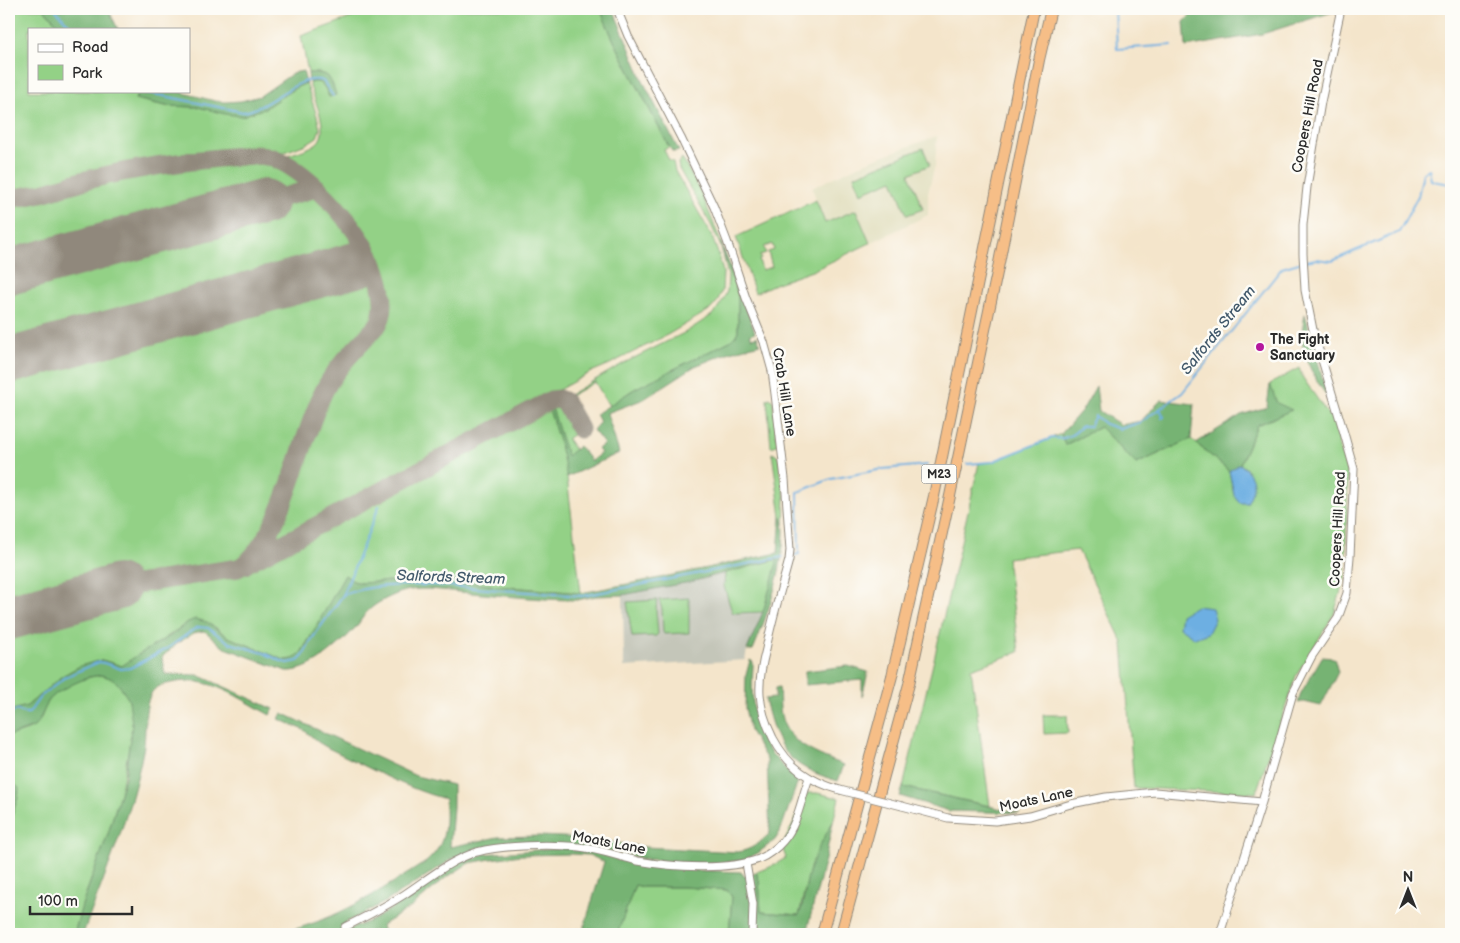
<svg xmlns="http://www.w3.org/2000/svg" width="1460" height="943" font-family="'Balsamiq Sans',sans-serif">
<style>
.built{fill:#e0ddbb}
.industrial{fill:#c4c6b9}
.green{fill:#93d186;stroke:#5f7e58;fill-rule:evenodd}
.forest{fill:#76b373;stroke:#506f4f}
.water{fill:#6dafe2;stroke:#4c6d86}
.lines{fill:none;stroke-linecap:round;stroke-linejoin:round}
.stream{stroke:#6dafe2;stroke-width:2}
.taxiway{stroke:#90887b;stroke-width:19}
.runway{stroke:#90887b;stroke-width:46}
.minor-casing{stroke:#90887b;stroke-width:9}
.highway-casing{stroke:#90887b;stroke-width:12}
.minor{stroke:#fff;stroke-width:7}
.highway{stroke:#f6be87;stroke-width:10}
.minor-bridge-casing{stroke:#90887b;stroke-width:9;stroke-linecap:butt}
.minor-bridge{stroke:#fff;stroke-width:7}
.poi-dot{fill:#b5179e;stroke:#fdfcf7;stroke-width:2}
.labels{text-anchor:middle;stroke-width:5;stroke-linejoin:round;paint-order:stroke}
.shield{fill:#fdfcf7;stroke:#6a6a68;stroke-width:1}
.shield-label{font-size:12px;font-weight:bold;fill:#2b2b2b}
.street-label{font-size:14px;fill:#2b2b2b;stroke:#fdfcf7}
.poi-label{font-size:14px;font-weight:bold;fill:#2b2b2b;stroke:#fdfcf7;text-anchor:start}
.water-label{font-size:15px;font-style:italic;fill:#42596b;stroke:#fdfcf7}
</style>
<rect width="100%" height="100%" fill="#fdfcf7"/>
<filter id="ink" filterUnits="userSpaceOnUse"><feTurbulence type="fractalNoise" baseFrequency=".02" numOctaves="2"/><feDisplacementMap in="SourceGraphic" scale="10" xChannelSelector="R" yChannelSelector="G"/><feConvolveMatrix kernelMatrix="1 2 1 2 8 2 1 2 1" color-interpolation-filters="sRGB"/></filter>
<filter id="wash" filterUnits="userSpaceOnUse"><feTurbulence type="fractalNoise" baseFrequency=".0096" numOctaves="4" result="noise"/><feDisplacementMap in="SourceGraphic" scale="20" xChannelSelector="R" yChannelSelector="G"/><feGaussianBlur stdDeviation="1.12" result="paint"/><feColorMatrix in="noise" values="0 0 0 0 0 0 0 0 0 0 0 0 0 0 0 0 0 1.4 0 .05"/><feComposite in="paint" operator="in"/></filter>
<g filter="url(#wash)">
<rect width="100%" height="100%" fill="#f4e5cb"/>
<path class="built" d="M937 136 935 165 928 193V215L870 243 856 210 825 223 812 188 866 162Z"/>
<path class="industrial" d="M725 573 724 586 732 612 736 613 768 612 753 650H747L745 660 624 667 623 595 690 582Z"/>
<path class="green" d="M9 9H44L62 29H29V91H140L135 99 166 106 198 107 242 116 265 108 295 88 306 83 317 116 320 129 317 137 306 144 285 152 254 151 188 157 146 164 105 171 45 188 9 194Z
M375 9H600L614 41 669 147 664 150 669 160 673 162 675 171 711 234 719 256 723 272 722 291 717 302 711 309 669 334 610 364 591 372 325 519 281 543 275 544 271 540 272 536 286 507 316 420 329 392 350 361 380 330 386 319 388 312 387 295 384 276 380 263 372 250 326 190 314 179 287 159 288 155C297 152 309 149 317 143 331 130 313 98 309 83 321 79 325 86 329 97L336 95 328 76 320 73H308L301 36Z
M923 148 930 165 909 174 923 209 907 215 893 180 861 193 854 176Z
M682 158 701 192 721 242 724 255 738 295V331L736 335 730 341 631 391 609 406 595 382 570 396 569 395 624 363 686 332 712 315 717 309 723 300 727 291 728 276 721 247 711 225 679 169 678 163Z
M261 160C271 160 280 166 288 172 327 197 373 250 377 298 378 303 379 311 377 317 375 326 347 348 339 358 329 371 314 399 309 415 296 448 269 553 235 565L159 577 124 579 9 610V203L31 201 91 184 136 175 213 163Z
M816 200 825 223 856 210 870 243 812 271 777 283 755 293 736 237ZM772 244 774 250 768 252 772 267 762 270 759 260 761 259 760 255 766 253 764 247Z
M1299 368 1303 378 1327 413 1337 423 1339 447 1348 473 1345 578 1334 614 1296 676 1256 793 1134 788 1123 643 1078 550 1007 558 1019 652 971 669 990 806 903 787 932 668 979 463 991 462 1061 434 1065 445 1100 427 1136 464 1191 439 1229 471 1234 495 1248 470 1240 464 1257 425 1274 418 1270 384Z
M770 398 773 401 777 445 771 447 767 399Z
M556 403 574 434 567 439 575 450 567 457 551 405Z
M548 406 560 444 567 477 581 593 497 586 437 578 361 583 353 581 345 575 317 626 300 654 294 659 284 660 228 637 215 627 188 622C167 638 144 652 122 666L102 660 80 666 62 676 27 706 9 711V625L144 587 243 572 473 445Z
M772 453 778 456 785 497 784 525 781 516Z
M779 559 763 612 736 613 732 612 724 586 725 573Z
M689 598V633L664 634 663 632 662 609 659 600Z
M657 600 656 610 658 634 656 636 632 637 627 602Z
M101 675 109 677 116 681 126 694 129 700 132 711V730L121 790 108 834 85 896 74 934H9V824L19 792 11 783H9V736C17 733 31 731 37 724 42 719 43 710 47 703 57 686 82 678 101 675Z
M1043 715H1067L1068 733 1044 734Z
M807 793H817L839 798 833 822 811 864 799 915 761 912 759 880 756 872 770 867 786 858 782 847Z
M635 885 643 887H684L727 890 732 897 729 934H615L618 931Z"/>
<path class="forest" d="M44 9H108L118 29H62Z
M600 9H613L645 85 679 151 673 152 669 147 614 41Z
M1196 9H1336V11L1262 34 1186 47 1184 22Z
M303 71 306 83 295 88 265 108 242 116 225 114 198 107 166 106 135 99 140 91H176L215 101 225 102 241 101 260 96 293 73Z
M308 73C328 72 331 77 336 95L329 97C325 86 321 79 309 83Z
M721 242 755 332 750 335 752 338 757 336 760 344 730 352 695 366 644 399 607 413 619 453 567 477 560 444 548 406 551 405 567 456 579 446 591 461 601 453 598 449 604 444 593 430 600 422 596 414 636 388 730 341 736 335 738 331V295L724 255Z
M1305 314 1328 398C1316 380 1303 360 1302 338 1301 330 1304 322 1305 314Z
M1270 384 1277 403 1292 410 1257 425 1240 464 1229 471 1196 443 1241 415 1267 407Z
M1096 386 1099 411 1121 425 1141 421 1161 400 1194 404 1191 439 1136 464 1100 427 1065 445 1061 434 1083 409Z
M781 516C785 526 784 535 783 546 779 582 767 616 753 650H747L763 612 778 559 690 582 623 595 596 596 577 600C538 600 498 595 459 592 440 590 417 586 399 593 389 597 376 603 369 610 363 615 360 623 355 628 340 645 310 673 286 671L223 647 206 632 203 631 194 633 178 643 163 656 162 659 165 674 198 675 274 709 270 715C240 699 208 674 172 683 166 684 160 685 155 689 142 699 147 735 143 751 131 814 105 874 83 934H74L82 905 108 834 125 777 132 724 129 700 119 685 113 679 101 675 89 677 73 684 57 693 49 700 39 721 34 727 9 736V711L27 706 62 676 80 666 102 660 122 666 136 656 170 636 188 622 195 619 207 622 228 637 284 660C294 661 299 656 304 648L345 575 353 581 361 583 437 578 497 586 581 593 659 578 778 553Z
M1322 657 1334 658 1338 672 1321 706 1304 702 1298 703 1301 693Z
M750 660 753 662V666C751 696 752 728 771 753 779 763 789 772 798 781L780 832 775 840 758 853 744 860 713 864 677 862 646 859 611 851 505 845 477 848 454 858 387 901 343 924 341 934H279C299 928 319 922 338 913 368 899 397 880 426 862 448 843 445 825 445 799 404 788 366 766 328 748L318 742 304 730 279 719 282 713 416 776 453 785V807L450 847 498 837 539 836 585 838 645 847 738 852C751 850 760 843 770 833L767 760 750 731 745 708 746 675Z
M848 666 868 672 862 697V680L805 685V671Z
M779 687C780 696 779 706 781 715 787 745 819 755 844 765L838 781C787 766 777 750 765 699L775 698V688Z
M9 783 17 786 19 788 18 798 9 824Z
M903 787 1020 813 949 811 900 796Z
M833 822 824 864 806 934H729L732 897 727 890 684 887H643L635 885 618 932 615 934H582L604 862 589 855 571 854 521 855 491 859 469 863 444 879 413 906 382 925 384 934H376L375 930 365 934H346L347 930 373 920 410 897 437 875 462 860 484 854 537 850 563 849 586 851 693 870 741 872 745 877 756 872 759 880 761 912 799 915C804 903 805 889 808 876 813 856 823 839 833 822Z"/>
<path class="water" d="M1240 464C1255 476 1257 486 1247 503H1240L1234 495 1229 471Z
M1196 606 1212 608 1215 619 1208 633 1195 638 1179 627 1181 615Z"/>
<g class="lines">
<path class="stream" d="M55 9 73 29
M1115 9 1117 49 1172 45
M139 91 243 112C270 109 297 73 323 81L333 96
M1306 261 1316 259 1332 261 1399 232 1418 196 1423 173 1429 169 1431 180 1438 182 1451 184
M1160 409 1164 417 1162 418
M967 464 991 462 1052 438C1066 440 1072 436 1082 426H1090L1095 416 1105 424 1120 429 1141 422 1182 393 1282 268 1302 262
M795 555 799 554 798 492 831 479 883 469 927 465
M434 575V585
M343 595C370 584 405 585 434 585L582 596 783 557
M9 714 17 710 24 713H29L40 697 63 679 74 673 99 662 104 663 121 669 130 668 168 648 193 630 199 627 208 628 230 643 264 653 283 662 288 663 298 661 303 656 312 639 343 595 379 506"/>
<path class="taxiway" d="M9 198C36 197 60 187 86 180 131 169 183 161 229 157 242 156 257 153 270 157 305 167 353 222 369 254 379 272 390 308 377 326 358 347 337 365 324 391 298 444 288 523 245 565
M265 202 313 189H319
M118 587 238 568 551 400 559 399 564 401 580 429"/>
<path class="runway" d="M9 272 265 202
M9 361 359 264
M9 617 118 587"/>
</g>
</g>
<g filter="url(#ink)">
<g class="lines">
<defs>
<path id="minor" d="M617 9 628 36 681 138 714 207 727 241 746 298 764 342 772 371 775 394 785 479 790 550 789 560C781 590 772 619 766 649 762 664 759 679 760 694 761 710 766 724 773 738 789 768 809 781 840 790
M902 806 948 818 995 821 1030 816 1071 804 1106 797 1155 792 1262 802
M746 863 753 904 752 934
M345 927C365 917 386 906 405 894 428 879 450 860 477 852 503 845 552 844 579 847 599 849 619 857 638 861 672 867 727 871 759 859 768 855 777 848 783 841 798 824 801 799 809 778
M1220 934 1262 802 1293 693 1312 656 1338 618 1347 593 1350 557 1354 469 1344 433 1313 330 1305 290 1303 254V225L1307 187 1321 102 1341 9"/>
<path id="highway" d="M822 934 892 676 934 496 1034 9
M841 934 909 684 950 496 998 268 1039 60 1051 9"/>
</defs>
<use href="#minor" class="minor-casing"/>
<use href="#highway" class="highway-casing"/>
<use href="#minor" class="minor"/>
<use href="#highway" class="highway"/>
<defs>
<path id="minor-bridge" d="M840 790 902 806"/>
</defs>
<use href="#minor-bridge" class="minor-bridge-casing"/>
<use href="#minor-bridge" class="minor-bridge"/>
</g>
</g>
<circle class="poi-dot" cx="1260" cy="347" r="5"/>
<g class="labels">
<rect class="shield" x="921.5" y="464.5" width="35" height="19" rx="4"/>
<g class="shield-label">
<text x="939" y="478">M23</text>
</g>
<g class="street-label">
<text transform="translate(1307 116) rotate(-79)" y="5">Coopers Hill Road</text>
<text transform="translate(785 392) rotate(81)" y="5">Crab Hill Lane</text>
<text transform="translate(1337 529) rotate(-87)" y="5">Coopers Hill Road</text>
<text transform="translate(1036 799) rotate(-12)" y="5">Moats Lane</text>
<text transform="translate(609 842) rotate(11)" y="5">Moats Lane</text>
</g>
<g class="poi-label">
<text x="1270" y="344">The Fight<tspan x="1270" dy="16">Sanctuary</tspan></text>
</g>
<g class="water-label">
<text transform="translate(1218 330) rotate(-51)" y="5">Salfords Stream</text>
<text transform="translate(451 577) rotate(2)" y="5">Salfords Stream</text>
</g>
</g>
<rect width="1460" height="943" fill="none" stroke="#fdfcf7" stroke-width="30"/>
<rect x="28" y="28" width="162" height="65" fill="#fdfcf7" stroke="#a9a8a5"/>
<rect x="38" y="44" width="25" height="8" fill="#ffffff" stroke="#a9a8a5"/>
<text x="72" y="52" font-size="15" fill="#2b2b2b">Road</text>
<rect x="38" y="65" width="25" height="15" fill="#93d186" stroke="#a9a8a5"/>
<text x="72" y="78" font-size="15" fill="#2b2b2b">Park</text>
<g transform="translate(1408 890)" stroke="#fdfcf7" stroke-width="4" paint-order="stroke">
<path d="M0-4L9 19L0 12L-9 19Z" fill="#2b2b2b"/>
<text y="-8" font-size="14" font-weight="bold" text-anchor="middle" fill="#2b2b2b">N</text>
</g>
<path d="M30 906v8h102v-8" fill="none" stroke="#2b2b2b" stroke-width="2.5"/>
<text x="38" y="906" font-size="15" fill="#2b2b2b" stroke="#fdfcf7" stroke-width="4" paint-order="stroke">100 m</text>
</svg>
